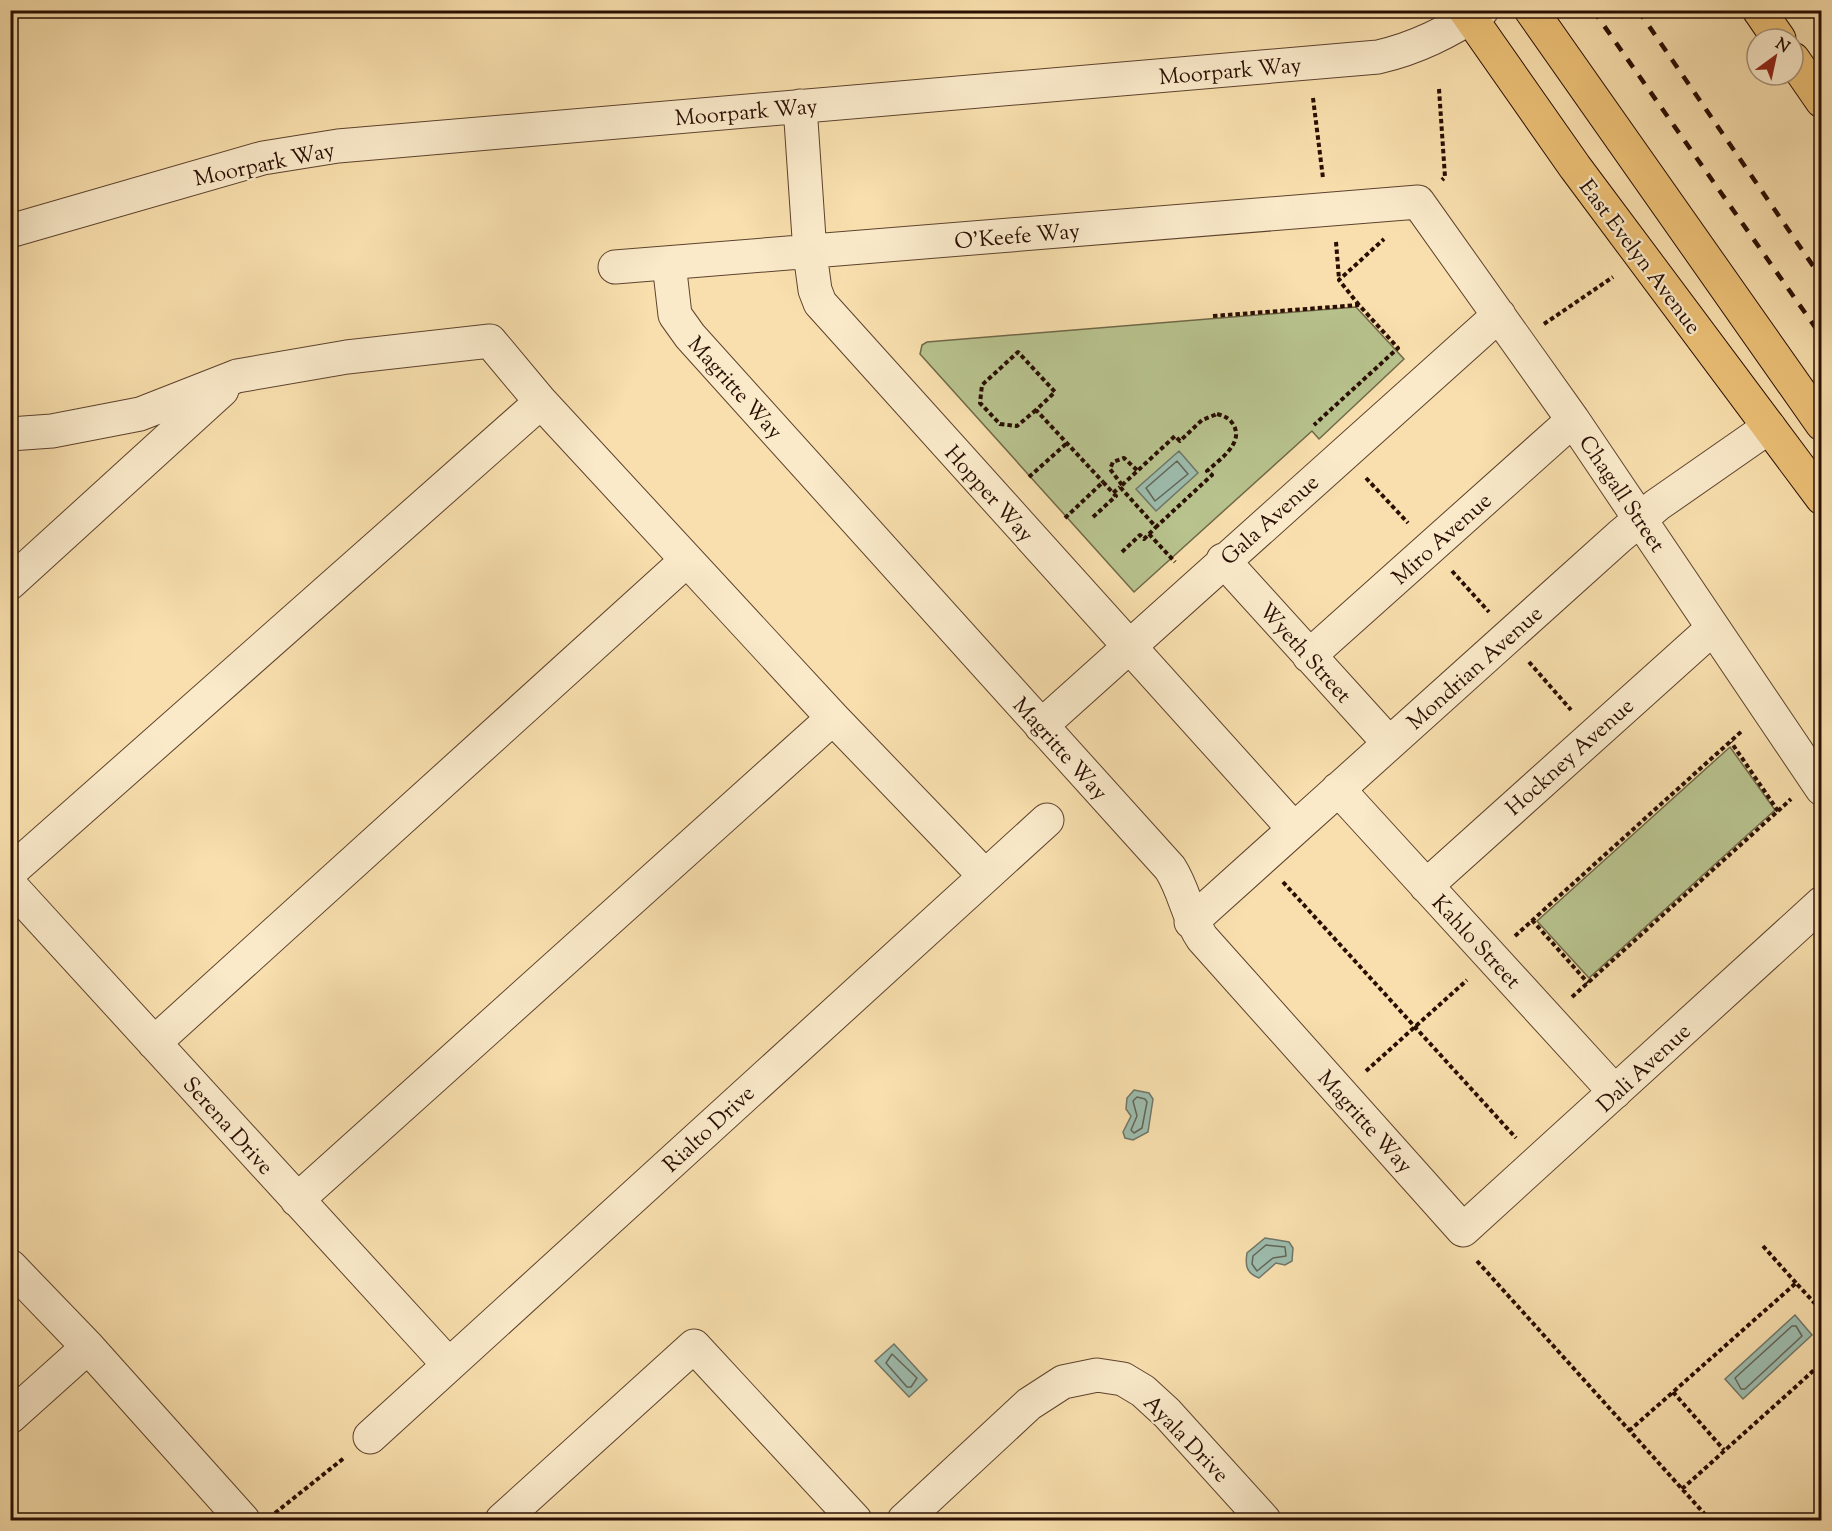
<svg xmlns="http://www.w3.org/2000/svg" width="1832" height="1531" font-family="'Sorts Mill Goudy',serif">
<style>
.green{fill:#b8c38e;stroke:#706848;stroke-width:1.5}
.water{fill:#9dbcad;stroke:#6f7669;stroke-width:1.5}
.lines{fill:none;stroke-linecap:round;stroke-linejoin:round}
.shore{stroke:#636558;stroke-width:1.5}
.minor-casing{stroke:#5d422d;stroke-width:35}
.major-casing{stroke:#290e02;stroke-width:35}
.highway-casing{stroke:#290e02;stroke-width:35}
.path{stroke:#290e02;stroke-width:4;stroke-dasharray:4.5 3;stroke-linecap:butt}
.minor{stroke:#faeaca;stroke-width:33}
.major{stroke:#ecc076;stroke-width:33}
.highway{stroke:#ecc076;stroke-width:33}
.rail{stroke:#290e02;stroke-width:4.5;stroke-dasharray:10 10;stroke-linecap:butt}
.labels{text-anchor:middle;stroke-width:4.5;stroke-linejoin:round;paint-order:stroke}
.street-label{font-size:22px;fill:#290e02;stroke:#faeaca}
</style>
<rect width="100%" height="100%" fill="#f8dfad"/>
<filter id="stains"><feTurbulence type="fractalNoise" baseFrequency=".00333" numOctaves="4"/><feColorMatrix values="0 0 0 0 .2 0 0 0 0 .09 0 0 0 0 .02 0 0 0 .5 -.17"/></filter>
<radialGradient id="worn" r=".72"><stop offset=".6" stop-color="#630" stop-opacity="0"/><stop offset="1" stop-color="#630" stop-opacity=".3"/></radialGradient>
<path class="green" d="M1356 307 1404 359 1319 439 1312 431 1134 592 920 354 922 345 927 342Z
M1730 747 1775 810 1589 978 1537 921Z"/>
<path class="water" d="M1179 451 1198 473 1156 511 1136 489Z
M1134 1090 1149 1093 1153 1099 1148 1132 1133 1140 1125 1138 1123 1132 1131 1116 1126 1109 1127 1098Z
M1265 1238 1289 1242 1293 1248 1292 1261 1285 1265 1276 1263 1259 1278C1246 1273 1245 1265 1247 1253Z
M1795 1315 1812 1335 1743 1399 1725 1379Z
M894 1344 927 1380 909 1397 875 1361Z"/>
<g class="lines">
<path class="shore" d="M1177 461 1188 474 1155 501 1146 488Z
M1137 1097 1145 1099 1147 1102 1142 1128 1134 1133 1131 1130 1137 1116 1133 1101Z
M1266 1245 1285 1247 1286 1256 1273 1258 1257 1271 1252 1264 1253 1256Z
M1792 1326H1796L1802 1336 1745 1389H1741L1735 1378Z
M892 1354 917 1378 911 1387H907L886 1363Z"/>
<defs>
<path id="minor" d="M800 106 810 253 815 290 820 303 1294 829
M10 231 263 158 338 146 1378 57C1417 48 1448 32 1482 10
M669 263 675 315 690 336 1170 868C1185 891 1187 916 1202 938L1463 1230 1822 903
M615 267 1418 202 1573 420 1822 789
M10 434 52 431 140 414 237 376 347 357 490 341 541 402 833 718 984 875
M1223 560 1389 743
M10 583 222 390
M1309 656 1573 420
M1041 726 1499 315
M1338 789 1615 1092
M10 872 541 402
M10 885 449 1365
M1426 886 1713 628
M1191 922 1620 536 1657 505 1769 427
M154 1043 687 560
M297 1200 833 718
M10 1266 88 1347 243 1520
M10 1417 88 1347
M370 1437 1047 820
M502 1520 694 1346 855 1520
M904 1520 1029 1404 1063 1382 1097 1375 1123 1379 1143 1391 1167 1413 1264 1520"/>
<path id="major" d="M1465 10 1575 167 1822 498
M1531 10 1822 424"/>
<path id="highway" d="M1759 10 1779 39
M1793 59 1822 101"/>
</defs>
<use href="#minor" class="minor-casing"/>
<use href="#major" class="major-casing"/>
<use href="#highway" class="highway-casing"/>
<path class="path" d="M1439 89 1445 177 1442 180
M1313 98 1323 178
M1336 242 1339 279
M1359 305 1339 280 1384 239
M1213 316 1359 305 1398 348 1314 425
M1544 324 1613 277
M1036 410 1017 426 1000 424 980 403 982 385 1018 352 1055 392 1036 410 1103 482
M1217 414C1224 416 1229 418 1233 424 1245 443 1219 460 1207 471L1212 475 1156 527 1120 487 1175 436 1180 441 1202 420Z
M1029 477 1067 443
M1366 478 1408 523
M1122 485 1110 469 1113 462 1124 458 1138 471
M1093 517 1116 496 1113 493
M1065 518 1103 482 1113 493 1120 487
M1149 534 1175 562
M1122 552 1140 535 1144 539 1156 527
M1452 571 1489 612
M1529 662 1571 710
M1778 811 1791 799
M1283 882 1516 1138
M1532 920 1588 983
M1515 936 1743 730
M1572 997 1778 811 1731 742
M1366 1071 1467 980
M1763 1246 1796 1283
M1477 1261 1710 1520
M1673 1392 1724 1450
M1629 1431 1796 1283 1822 1311
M1682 1489 1822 1363
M275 1513 344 1458"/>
<use href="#minor" class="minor"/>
<use href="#major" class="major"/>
<use href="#highway" class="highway"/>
<path class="rail" d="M1593 10 1822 337
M1638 10 1822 279"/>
</g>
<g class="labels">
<g class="street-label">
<text transform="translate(1230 70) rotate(-5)" y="8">Moorpark Way</text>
<text transform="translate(746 111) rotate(-5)" y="8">Moorpark Way</text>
<text transform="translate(264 163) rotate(-12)" y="8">Moorpark Way</text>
<text transform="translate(1017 235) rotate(-5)" y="8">O'Keefe Way</text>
<text transform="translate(1641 256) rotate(53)" y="8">East Evelyn Avenue</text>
<text transform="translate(736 387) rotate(48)" y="8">Magritte Way</text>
<text transform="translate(990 493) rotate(48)" y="8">Hopper Way</text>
<text transform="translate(1623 493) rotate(56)" y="8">Chagall Street</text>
<text transform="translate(1269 519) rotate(-42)" y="8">Gala Avenue</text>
<text transform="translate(1441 538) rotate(-42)" y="8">Miro Avenue</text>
<text transform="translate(1306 652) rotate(48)" y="8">Wyeth Street</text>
<text transform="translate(1474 667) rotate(-42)" y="8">Mondrian Avenue</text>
<text transform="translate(1061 748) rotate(48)" y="8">Magritte Way</text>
<text transform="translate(1569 756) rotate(-42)" y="8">Hockney Avenue</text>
<text transform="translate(1477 941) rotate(47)" y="8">Kahlo Street</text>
<text transform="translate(1643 1067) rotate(-43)" y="8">Dali Avenue</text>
<text transform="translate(1366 1121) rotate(48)" y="8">Magritte Way</text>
<text transform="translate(229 1125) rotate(48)" y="8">Serena Drive</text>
<text transform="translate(708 1128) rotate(-43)" y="8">Rialto Drive</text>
<text transform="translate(1187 1438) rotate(46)" y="8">Ayala Drive</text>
</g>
</g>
<rect width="1832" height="1531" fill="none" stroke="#f8dfad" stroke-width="36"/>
<rect x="12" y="12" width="1808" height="1507" fill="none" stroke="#290e02" stroke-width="3"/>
<rect x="18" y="18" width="1796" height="1495" fill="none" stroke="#290e02" stroke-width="1.5"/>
<g transform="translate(1775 57) rotate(33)"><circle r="28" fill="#faeaca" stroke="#a6927a" stroke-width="1.5"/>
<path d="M0-4.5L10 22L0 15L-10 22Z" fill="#8f2418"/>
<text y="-9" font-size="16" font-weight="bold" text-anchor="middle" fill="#290e02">N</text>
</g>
<rect width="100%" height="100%" filter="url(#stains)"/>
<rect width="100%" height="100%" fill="url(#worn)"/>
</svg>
